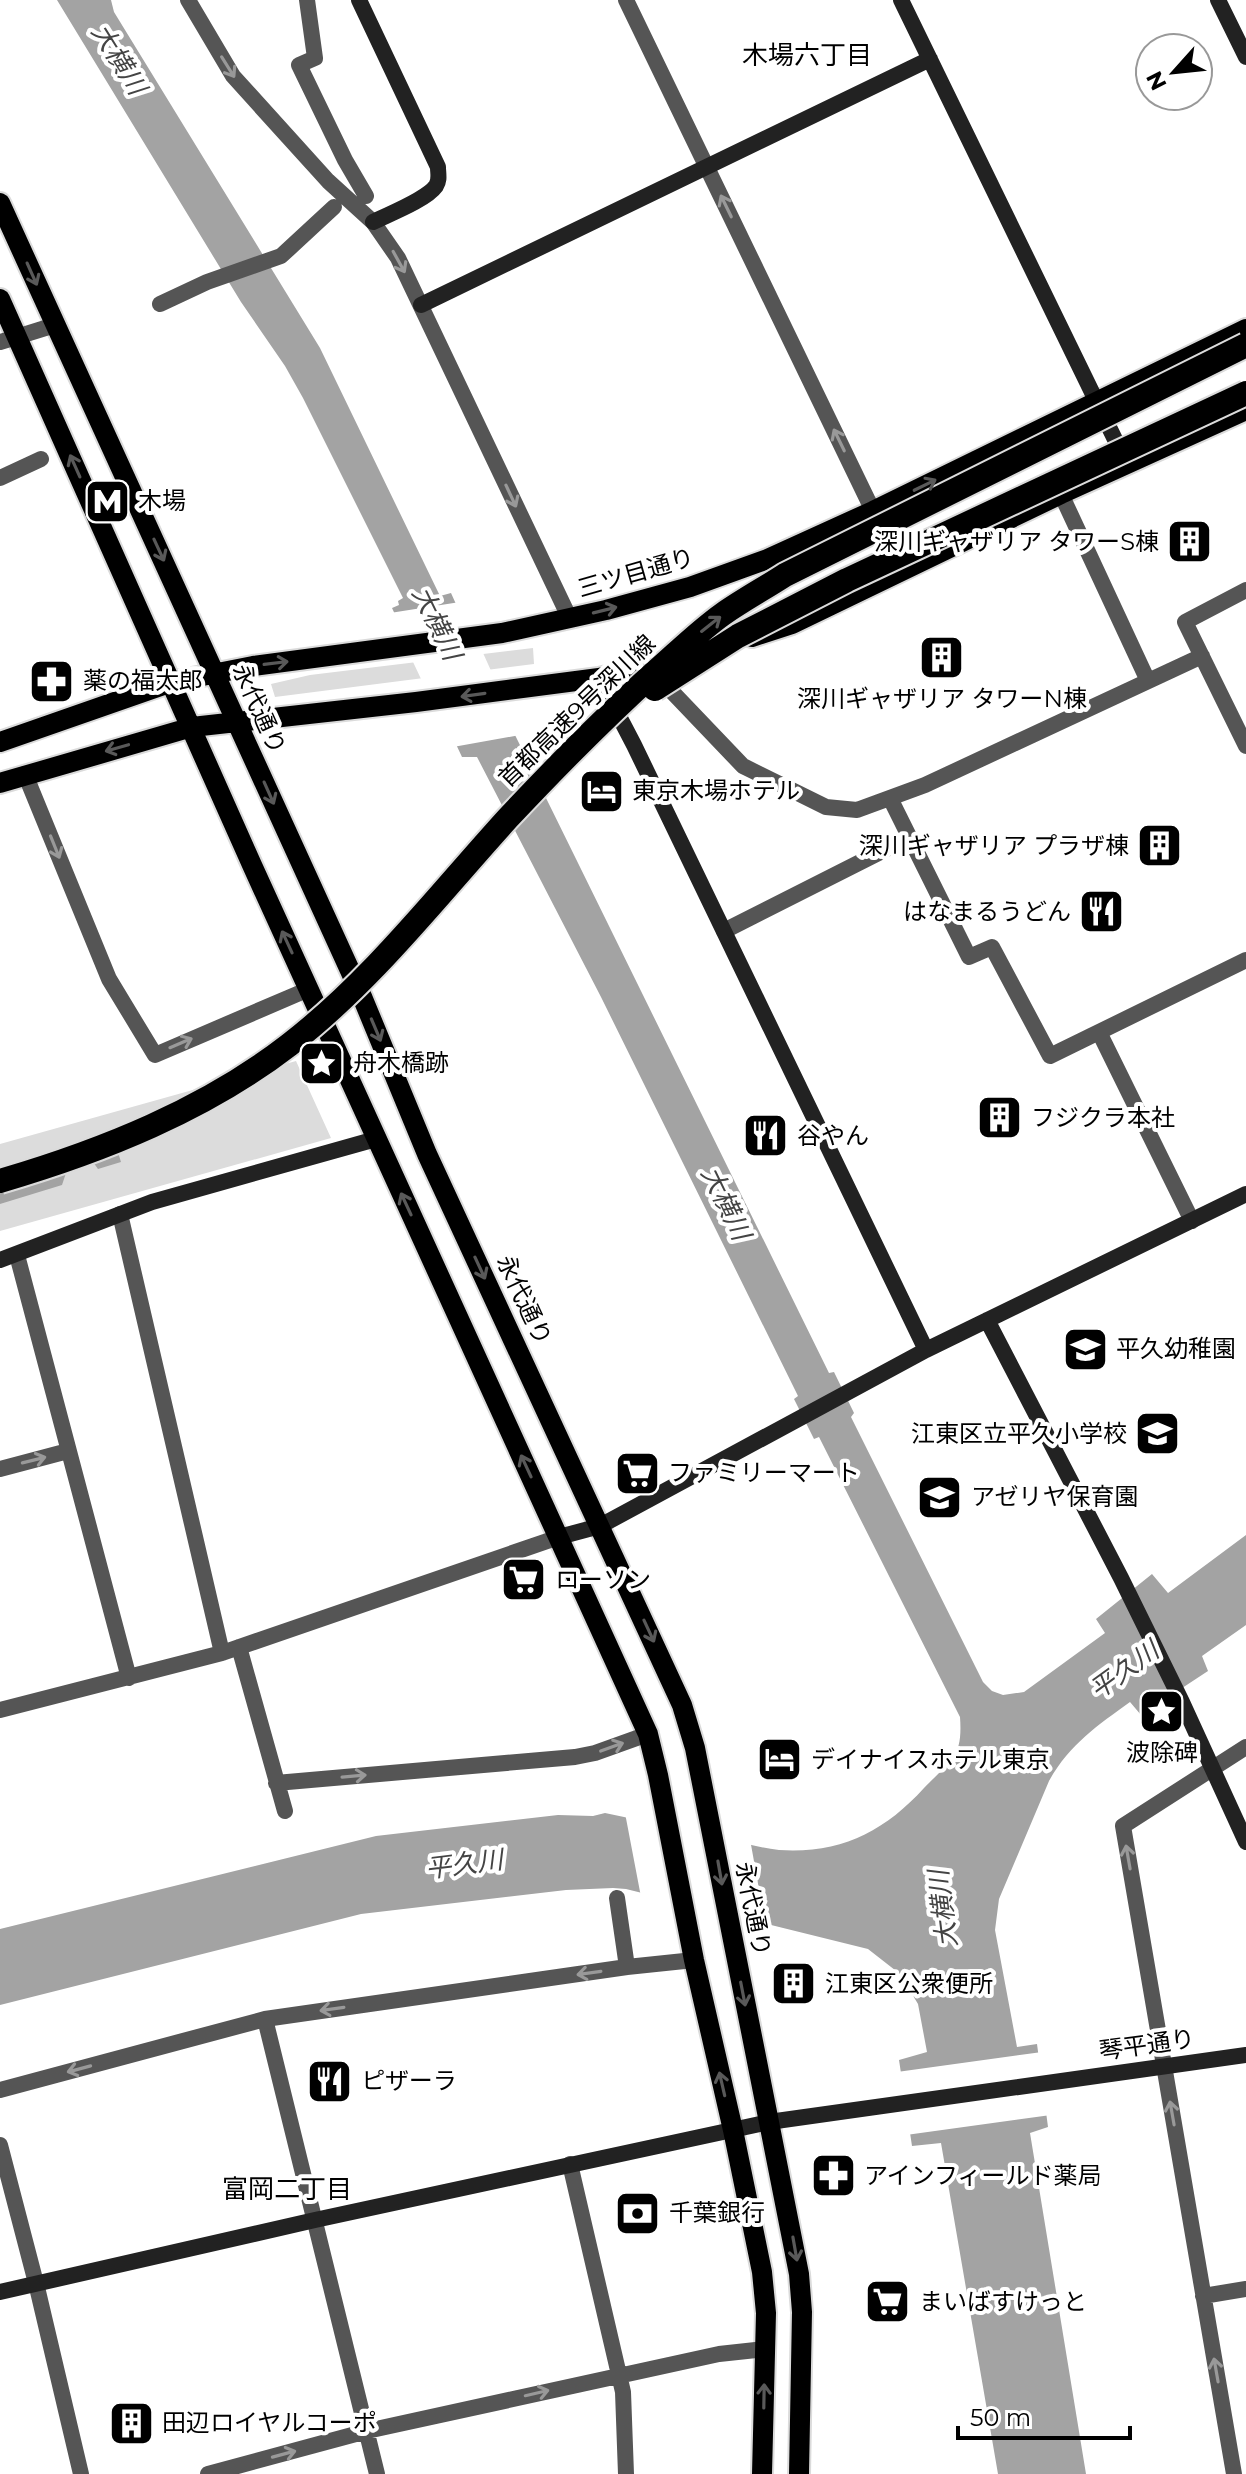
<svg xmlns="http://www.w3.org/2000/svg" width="1246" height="2474" font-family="Montserrat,'Noto Sans JP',sans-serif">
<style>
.green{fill:#dcdcdc}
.water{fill:#a3a3a3}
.pier{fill:#fff}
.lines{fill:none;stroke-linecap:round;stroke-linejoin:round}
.primary-casing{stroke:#dbdbdb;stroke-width:24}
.street{stroke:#555;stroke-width:16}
.secondary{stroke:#222;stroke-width:16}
.primary{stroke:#000;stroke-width:20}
.highway-bridge-casing{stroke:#dbdbdb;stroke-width:28;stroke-linecap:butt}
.highway-bridge{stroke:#000;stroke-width:24}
.oneway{stroke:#999}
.oneway2{stroke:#595959}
.labels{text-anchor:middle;stroke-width:8;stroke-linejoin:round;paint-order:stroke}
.poi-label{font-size:24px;fill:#000;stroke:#fff;text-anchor:start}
.street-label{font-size:24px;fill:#000;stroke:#fff}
.neighbourhood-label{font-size:26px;fill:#000;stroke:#fff}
.water-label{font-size:26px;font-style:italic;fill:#444;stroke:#fff}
</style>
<rect width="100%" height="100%" fill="#fff"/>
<path class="green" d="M533 648 534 664 275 697 271 684 310 675Z
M296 1061 331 1138 0 1231V1144Z"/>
<path class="water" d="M57 0H111L114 12 320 348 440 596 451 593 515 735 829 1373 834 1372 854 1413 851 1417 983 1682 992 1691 1003 1695 1024 1692 1105 1633 1096 1619 1152 1574 1168 1593 1246 1535V1625L1202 1656 1208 1671 1141 1715 1130 1702C1098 1725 1069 1745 1049 1781L999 1899 995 1930 1017 2047 1037 2044 1048 2127 1030 2133 1086 2474H998L941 2143 912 2146 899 2060 927 2052 918 2004 900 1974 868 1949 626 1889 613 1888 566 1890 361 1914 0 2005V1929L376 1836 558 1815 593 1816 605 1813C643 1821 681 1829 719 1837 738 1841 759 1848 779 1850 840 1854 884 1832 924 1788 951 1760 963 1758 960 1717L819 1437 814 1439 794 1399 798 1396 601 997 477 757H462L392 608 399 605 398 601 403 598 303 398 285 366 241 302Z
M112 1133 121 1162 98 1169 93 1162 67 1170 62 1185 0 1204V1175L45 1166 50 1152Z"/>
<path class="pier" d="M460 602 520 735 453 747 390 613Z
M625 1813 750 1839 766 1928 641 1897Z
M1042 2052 1051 2115 906 2135 897 2072Z"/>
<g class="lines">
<defs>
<path id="primary" d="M0 203 363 999 427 1154 682 1705 695 1748 799 2274 802 2312 799 2474
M0 299 252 865 648 1734 658 1775 694 1960 733 2130 762 2272 766 2313 762 2474
M752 637 792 624 1061 494 1246 410
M0 742 172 682 253 666 502 633 606 610 690 587 765 560 873 511 1246 329
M0 783 192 727 416 702 530 687 599 678 668 662"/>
</defs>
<use href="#primary" class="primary-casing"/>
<path class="street" d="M188 0 233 76 328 181 373 222 398 258 570 619
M307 0 315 58 299 65 345 160 366 196
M626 0 873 511
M160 304 207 282 281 256 334 207
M0 342 55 325
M0 478 41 459
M1061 494 1148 681
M1246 590 1185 622 1246 746
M657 676 743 766 826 807 857 810 925 785 1202 656
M25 774 109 979 155 1055 309 989
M890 798 969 957 992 947 1050 1056 1246 960
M724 931 910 837
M1099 1032 1192 1221
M120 1214 222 1653
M17 1255 129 1678
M0 1469 68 1451
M239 1647 285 1811
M0 1710 222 1653 559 1537
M276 1783 575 1757 595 1753 648 1734
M617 1898 627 1967
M265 2019 377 2474
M0 2090 265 2019 627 1967 694 1960
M0 2145 36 2283 81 2474
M570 2164 623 2392 626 2474
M1203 2296 1246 2289
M208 2474 367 2431 719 2354 765 2349
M1234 2474 1123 1826 1246 1747"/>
<path class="secondary" d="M359 0 438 167C438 174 440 180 436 186 426 200 389 214 373 222
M901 0 1125 460
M1218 0 1246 57
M421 305 930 59
M599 678 634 745 926 1350
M0 1260 152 1202 376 1139
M987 1320 1121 1578 1182 1702 1246 1842
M559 1537 600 1526 926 1350 1246 1194
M0 2292 315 2220 769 2122 1246 2055"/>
<use href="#primary" class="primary"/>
<defs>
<path id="highway-bridge" d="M655 689 738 636 847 580 1246 393
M0 1181C102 1151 205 1110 289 1045 373 980 437 896 508 818 555 768 603 719 654 673 677 653 699 631 723 614 743 600 765 588 785 575L1246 345"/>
</defs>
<use href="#highway-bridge" class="highway-bridge-casing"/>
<use href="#highway-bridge" class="highway-bridge"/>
</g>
<defs><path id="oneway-shaft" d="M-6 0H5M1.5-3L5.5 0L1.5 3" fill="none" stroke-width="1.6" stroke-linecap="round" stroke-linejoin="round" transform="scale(2)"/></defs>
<g class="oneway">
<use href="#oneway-shaft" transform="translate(228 67) rotate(58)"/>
<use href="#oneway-shaft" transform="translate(726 206) rotate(-116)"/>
<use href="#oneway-shaft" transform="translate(399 262) rotate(61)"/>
<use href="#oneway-shaft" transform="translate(839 440) rotate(-116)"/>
<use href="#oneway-shaft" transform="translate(511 496) rotate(65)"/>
<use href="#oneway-shaft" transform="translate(55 847) rotate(68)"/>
<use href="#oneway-shaft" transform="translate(181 1043) rotate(-23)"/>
<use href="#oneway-shaft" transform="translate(34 1460) rotate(-14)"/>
<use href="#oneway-shaft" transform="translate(612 1747) rotate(-20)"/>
<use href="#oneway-shaft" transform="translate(354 1776) rotate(-5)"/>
<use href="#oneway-shaft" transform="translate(1128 1857) rotate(-100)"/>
<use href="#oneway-shaft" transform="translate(589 1973) rotate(172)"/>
<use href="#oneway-shaft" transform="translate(332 2009) rotate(172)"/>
<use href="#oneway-shaft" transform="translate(79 2069) rotate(165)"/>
<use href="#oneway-shaft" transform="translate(1172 2113) rotate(-100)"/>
<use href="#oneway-shaft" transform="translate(1216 2370) rotate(-100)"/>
<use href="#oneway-shaft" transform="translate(537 2393) rotate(-13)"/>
<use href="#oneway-shaft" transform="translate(284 2454) rotate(-15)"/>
</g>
<g class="oneway2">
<use href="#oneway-shaft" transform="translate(32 274) rotate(66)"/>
<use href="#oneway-shaft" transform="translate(75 466) rotate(-114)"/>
<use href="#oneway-shaft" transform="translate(925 485) rotate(-26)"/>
<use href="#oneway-shaft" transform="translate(159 550) rotate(65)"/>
<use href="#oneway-shaft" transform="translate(605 610) rotate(-14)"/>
<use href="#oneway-shaft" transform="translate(711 624) rotate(-38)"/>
<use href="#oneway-shaft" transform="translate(276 663) rotate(-7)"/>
<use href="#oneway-shaft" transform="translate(473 695) rotate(172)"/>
<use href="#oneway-shaft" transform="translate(117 748) rotate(164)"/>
<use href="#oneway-shaft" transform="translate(269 793) rotate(66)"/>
<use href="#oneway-shaft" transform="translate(287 942) rotate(-115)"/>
<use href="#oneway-shaft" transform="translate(376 1030) rotate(67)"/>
<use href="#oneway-shaft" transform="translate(406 1204) rotate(-115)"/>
<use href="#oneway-shaft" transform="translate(480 1268) rotate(65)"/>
<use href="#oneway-shaft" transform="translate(526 1466) rotate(-115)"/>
<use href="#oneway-shaft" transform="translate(649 1631) rotate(65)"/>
<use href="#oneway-shaft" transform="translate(720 1873) rotate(80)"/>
<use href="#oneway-shaft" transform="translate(743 1994) rotate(79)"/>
<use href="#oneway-shaft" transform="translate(722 2084) rotate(-103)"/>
<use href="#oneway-shaft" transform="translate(795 2249) rotate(80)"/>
<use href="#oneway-shaft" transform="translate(764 2396) rotate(-89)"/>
</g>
<defs>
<symbol id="metro-square" viewBox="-11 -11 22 22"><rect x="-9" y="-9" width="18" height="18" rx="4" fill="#000" stroke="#fff"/><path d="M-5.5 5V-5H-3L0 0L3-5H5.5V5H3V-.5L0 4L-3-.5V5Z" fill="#fff"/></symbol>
<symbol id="building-square" viewBox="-11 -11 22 22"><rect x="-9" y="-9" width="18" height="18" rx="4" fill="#000" stroke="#fff"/><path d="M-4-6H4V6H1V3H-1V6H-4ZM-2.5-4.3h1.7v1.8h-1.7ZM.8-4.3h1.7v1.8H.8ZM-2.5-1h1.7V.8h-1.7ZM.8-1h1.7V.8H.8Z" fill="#fff"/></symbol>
<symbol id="pharmacy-square" viewBox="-11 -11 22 22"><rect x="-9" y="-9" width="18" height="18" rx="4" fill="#000" stroke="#fff"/><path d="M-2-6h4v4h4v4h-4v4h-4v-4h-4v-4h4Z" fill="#fff"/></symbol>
<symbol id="hotel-square" viewBox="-11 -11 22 22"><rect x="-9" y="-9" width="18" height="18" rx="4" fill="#000" stroke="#fff"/><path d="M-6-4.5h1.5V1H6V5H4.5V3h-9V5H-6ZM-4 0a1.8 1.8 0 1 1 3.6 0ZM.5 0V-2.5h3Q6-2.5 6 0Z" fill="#fff"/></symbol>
<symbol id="restaurant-square" viewBox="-11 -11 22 22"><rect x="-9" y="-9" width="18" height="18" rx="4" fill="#000" stroke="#fff"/><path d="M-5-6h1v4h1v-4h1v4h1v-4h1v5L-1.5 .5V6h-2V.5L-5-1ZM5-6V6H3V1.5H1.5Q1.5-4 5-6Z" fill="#fff"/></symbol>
<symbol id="sight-square" viewBox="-11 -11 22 22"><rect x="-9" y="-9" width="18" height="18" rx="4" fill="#000" stroke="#fff"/><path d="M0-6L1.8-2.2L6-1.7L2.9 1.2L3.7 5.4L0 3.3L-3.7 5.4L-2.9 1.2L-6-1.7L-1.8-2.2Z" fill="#fff"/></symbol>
<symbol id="school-square" viewBox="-11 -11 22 22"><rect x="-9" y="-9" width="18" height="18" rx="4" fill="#000" stroke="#fff"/><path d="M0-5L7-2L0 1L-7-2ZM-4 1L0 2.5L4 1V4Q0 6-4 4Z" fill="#fff"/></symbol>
<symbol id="supermarket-square" viewBox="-11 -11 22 22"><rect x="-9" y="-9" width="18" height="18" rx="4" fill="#000" stroke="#fff"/><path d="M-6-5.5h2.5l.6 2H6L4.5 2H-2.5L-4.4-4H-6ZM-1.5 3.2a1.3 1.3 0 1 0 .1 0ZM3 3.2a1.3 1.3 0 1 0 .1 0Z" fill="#fff"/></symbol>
<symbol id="bank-square" viewBox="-11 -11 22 22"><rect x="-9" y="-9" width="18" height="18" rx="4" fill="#000" stroke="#fff"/><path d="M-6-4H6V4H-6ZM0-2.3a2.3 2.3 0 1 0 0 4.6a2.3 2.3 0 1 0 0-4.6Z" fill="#fff"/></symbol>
</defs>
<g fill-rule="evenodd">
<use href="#metro-square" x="82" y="476" width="51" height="51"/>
<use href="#building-square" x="1164" y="516" width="51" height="51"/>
<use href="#building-square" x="916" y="632" width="51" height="51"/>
<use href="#pharmacy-square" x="26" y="656" width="51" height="51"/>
<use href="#hotel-square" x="576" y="766" width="51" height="51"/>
<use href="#building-square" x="1134" y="820" width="51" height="51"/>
<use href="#restaurant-square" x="1076" y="886" width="51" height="51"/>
<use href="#sight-square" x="296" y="1038" width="51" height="51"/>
<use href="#building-square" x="974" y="1092" width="51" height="51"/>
<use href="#restaurant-square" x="740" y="1110" width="51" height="51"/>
<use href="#school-square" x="1060" y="1324" width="51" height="51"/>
<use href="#school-square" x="1132" y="1408" width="51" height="51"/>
<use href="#supermarket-square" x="612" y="1448" width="51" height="51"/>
<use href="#school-square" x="914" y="1472" width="51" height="51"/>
<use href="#supermarket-square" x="498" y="1554" width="51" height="51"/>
<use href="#sight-square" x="1136" y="1686" width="51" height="51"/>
<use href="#hotel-square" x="754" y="1734" width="51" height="51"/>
<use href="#building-square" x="768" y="1958" width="51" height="51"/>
<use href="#restaurant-square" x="304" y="2056" width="51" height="51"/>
<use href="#pharmacy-square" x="808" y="2150" width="51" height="51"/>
<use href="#bank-square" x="612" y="2188" width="51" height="51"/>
<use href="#supermarket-square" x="862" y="2276" width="51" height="51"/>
<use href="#building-square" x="106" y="2398" width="51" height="51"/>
</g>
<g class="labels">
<g class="poi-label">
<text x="138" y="509">木場</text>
<text x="1159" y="550" text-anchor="end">深川ギャザリア タワーS棟</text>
<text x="83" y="689">薬の福太郎</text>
<text x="942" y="707" text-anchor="middle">深川ギャザリア タワーN棟</text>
<text x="632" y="799">東京木場ホテル</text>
<text x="1129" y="854" text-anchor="end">深川ギャザリア プラザ棟</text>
<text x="1071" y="920" text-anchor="end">はなまるうどん</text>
<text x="353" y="1071">舟木橋跡</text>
<text x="1031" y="1126">フジクラ本社</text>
<text x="797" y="1144">谷やん</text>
<text x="1116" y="1357">平久幼稚園</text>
<text x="1127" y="1442" text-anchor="end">江東区立平久小学校</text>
<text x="668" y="1481">ファミリーマート</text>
<text x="971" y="1505">アゼリヤ保育園</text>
<text x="555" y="1588">ローソン</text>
<text x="1162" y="1761" text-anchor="middle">波除碑</text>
<text x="811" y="1768">デイナイスホテル東京</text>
<text x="825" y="1992">江東区公衆便所</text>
<text x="361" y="2089">ピザーラ</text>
<text x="864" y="2184">アインフィールド薬局</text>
<text x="669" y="2221">千葉銀行</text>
<text x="919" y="2310">まいばすけっと</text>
<text x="162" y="2431">田辺ロイヤルコーポ</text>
</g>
<g class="street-label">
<text transform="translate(636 573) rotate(-16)" y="8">三ツ目通り</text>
<text transform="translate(259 709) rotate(66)" y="8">永代通り</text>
<text transform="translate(577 711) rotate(-44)" y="8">首都高速9号深川線</text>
<text transform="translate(524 1300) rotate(65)" y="8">永代通り</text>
<text transform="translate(753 1909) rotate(79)" y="8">永代通り</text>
<text transform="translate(1147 2045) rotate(-8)" y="8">琴平通り</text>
</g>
<g class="neighbourhood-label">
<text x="807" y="64">木場六丁目</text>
<text x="287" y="2198">富岡二丁目</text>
</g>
<g class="water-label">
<text transform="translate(119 59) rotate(58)" y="9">大横川</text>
<text transform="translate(437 623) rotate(64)" y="9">大横川</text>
<text transform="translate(726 1203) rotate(64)" y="9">大横川</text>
<text transform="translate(1124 1670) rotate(-36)" y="9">平久川</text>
<text transform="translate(464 1864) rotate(-7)" y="9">平久川</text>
<text transform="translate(943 1909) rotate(-97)" y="9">大横川</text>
</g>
</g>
<g transform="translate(1174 72) rotate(243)"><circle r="38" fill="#ffffff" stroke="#999999" stroke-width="2"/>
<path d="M0-6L14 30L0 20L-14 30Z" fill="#000000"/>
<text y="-12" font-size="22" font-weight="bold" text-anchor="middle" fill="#000000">N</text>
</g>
<path d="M958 2426v12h172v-12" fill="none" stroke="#000000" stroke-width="4"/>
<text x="970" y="2426" font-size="24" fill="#000000" stroke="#ffffff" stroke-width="6" paint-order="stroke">50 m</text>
</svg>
